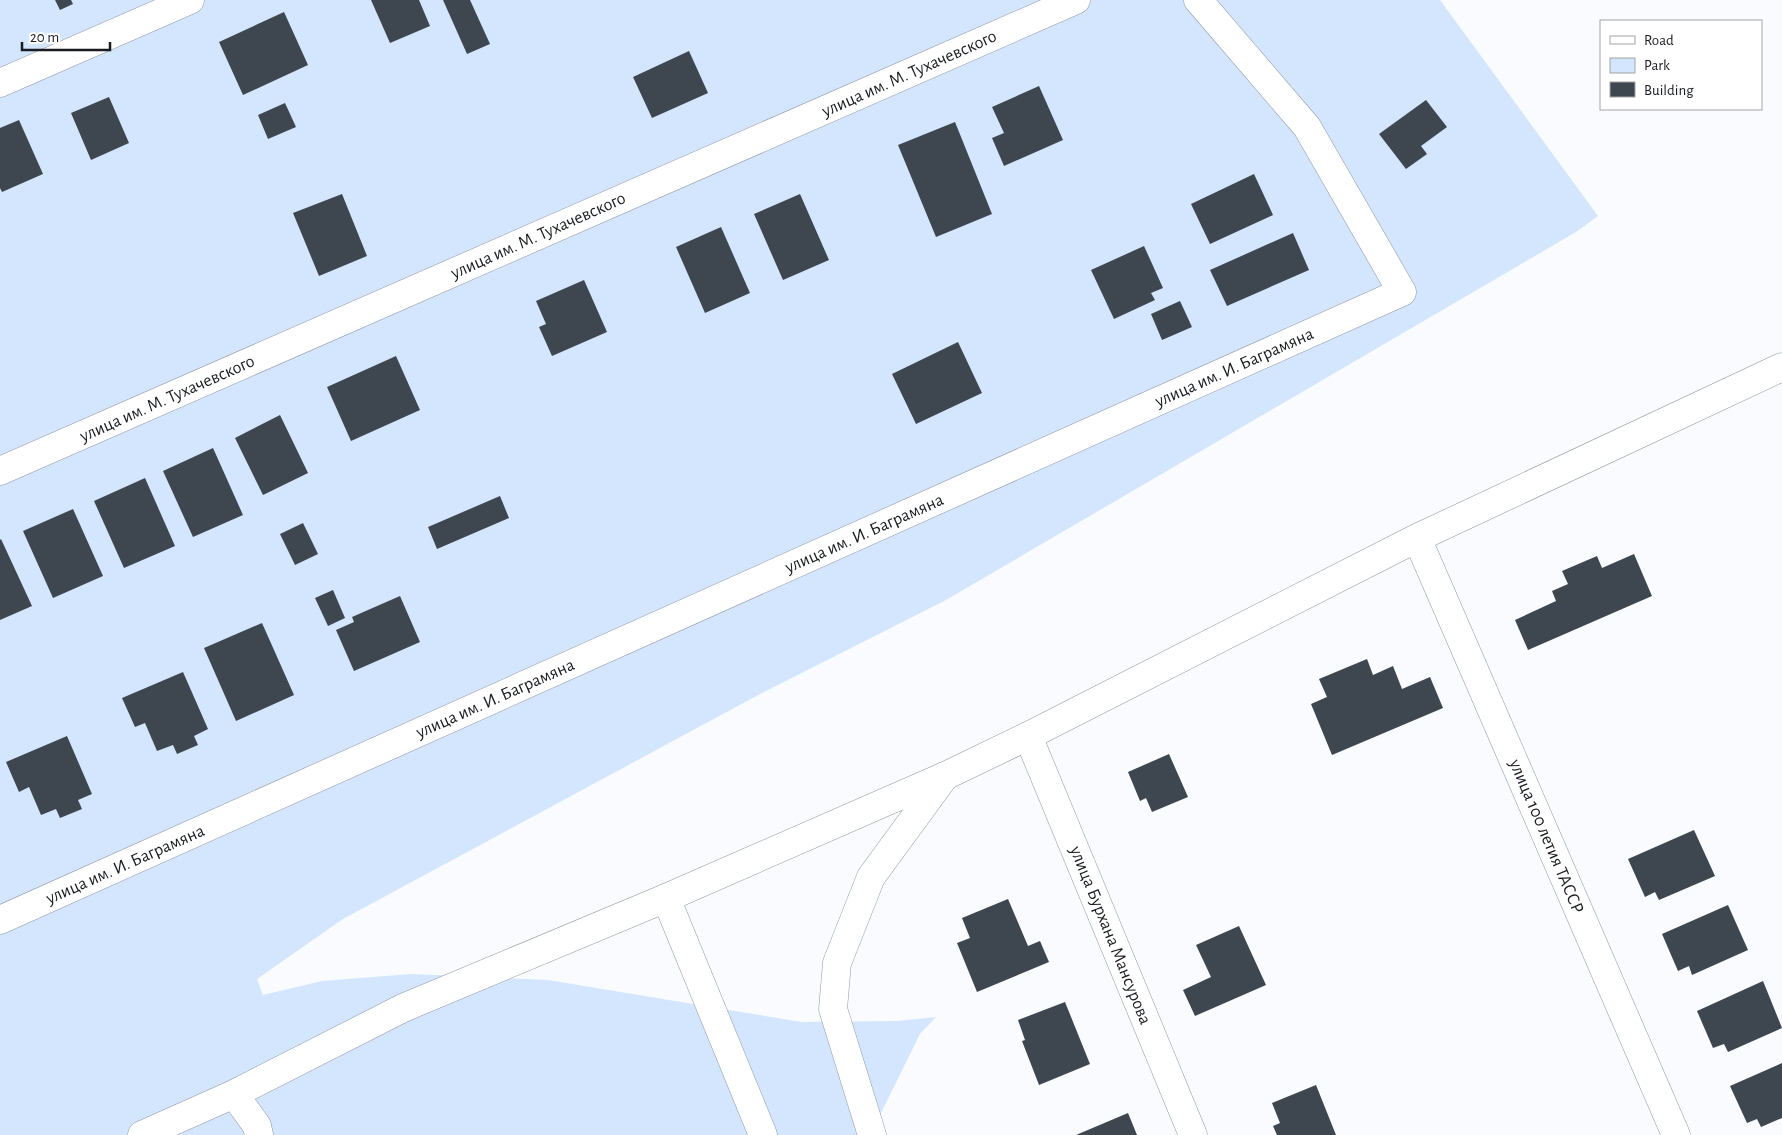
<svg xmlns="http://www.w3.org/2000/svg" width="1782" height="1135" font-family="'Alegreya Sans',sans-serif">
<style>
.green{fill:#d3e6fd}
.building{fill:#3e4650}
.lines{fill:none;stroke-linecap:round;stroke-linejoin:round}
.minor-casing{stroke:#8f98a4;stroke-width:29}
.tertiary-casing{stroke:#8f98a4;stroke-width:29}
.minor{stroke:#fff;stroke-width:28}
.tertiary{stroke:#fff;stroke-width:28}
.labels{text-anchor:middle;stroke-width:5;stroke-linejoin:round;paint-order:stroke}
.street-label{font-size:18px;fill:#181b20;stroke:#fff}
</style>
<rect width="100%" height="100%" fill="#f9fbfe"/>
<path class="green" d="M0 0H1440L1598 216 1576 232 946 600 760 694 343 919 257 979 263 995 322 981 411 974 548 980 801 1022 897 1021 936 1017 920 1034 879 1117 874 1135H0Z"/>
<path class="building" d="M55 0H71L73 4 60 10Z
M371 0H419L430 26 390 43Z
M443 0H470L490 44 467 54Z
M284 12 308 65 243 95 219 42Z
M689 51 708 93 652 118 633 77Z
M1039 86 1063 140 1004 166 992 138 1004 133 992 107Z
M109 97 129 143 91 160 71 113Z
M1426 100 1447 127 1421 146 1427 154 1406 169 1379 134Z
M285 103 296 127 268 139 258 115Z
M19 120 43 174 2 192 0 188V128Z
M955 122 992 214 936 237 898 145Z
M1254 174 1273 215 1210 244 1191 204Z
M342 194 367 256 319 276 293 213Z
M800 194 829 260 783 280 754 214Z
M721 227 750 293 705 313 676 247Z
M1293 233 1309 270 1227 306 1210 270Z
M1144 246 1163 288 1151 293 1155 300 1114 319 1091 270Z
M584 280 607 332 552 356 539 327 546 324 536 301Z
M1180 301 1192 327 1162 340 1151 314Z
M958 342 982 393 916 424 892 374Z
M396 356 420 410 351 441 327 387Z
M280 415 308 473 263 495 235 438Z
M213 448 243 515 193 537 163 471Z
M145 478 175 546 124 568 94 501Z
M500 496 509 518 437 549 428 527Z
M73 509 103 576 53 598 23 531Z
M303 523 318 554 295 565 280 534Z
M1 539 32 606 0 620V540Z
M1634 554 1652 596 1528 650 1515 620 1556 601 1552 591 1568 584 1562 571 1597 556 1602 568Z
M333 590 345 618 328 626 315 598Z
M400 596 420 642 354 671 336 630 354 622 352 617Z
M262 623 294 695 236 721 204 648Z
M1367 659 1373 675 1393 666 1402 689 1430 677 1443 708 1332 755 1311 704 1327 697 1319 679Z
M183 672 208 729 194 736 198 745 177 754 173 745 157 751 145 723 135 727 122 698Z
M67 736 92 794 78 800 82 809 60 818 56 809 41 815 29 787 19 792 6 762Z
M1169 754 1188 797 1152 812 1146 798 1140 801 1128 772Z
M1694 830 1715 876 1659 900 1655 892 1645 897 1628 859Z
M1008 899 1028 946 1040 941 1049 962 977 992 957 943 970 938 962 918Z
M1728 905 1748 950 1692 975 1689 966 1678 971 1662 934Z
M1239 926 1266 985 1195 1016 1183 990 1211 977 1196 945Z
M1763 981 1782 1028 1728 1052 1724 1044 1713 1048 1697 1011Z
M1065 1002 1090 1064 1039 1085 1022 1041 1025 1040 1018 1020Z
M1782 1063V1118L1761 1127 1757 1119 1747 1123 1730 1086Z
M1316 1085 1336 1135H1277L1273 1126 1280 1123 1272 1103Z
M1128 1113 1137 1135H1076Z"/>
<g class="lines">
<defs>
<path id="minor" d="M0 83 190 0
M0 471 1076 0
M1417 538 1676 1135
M1028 736 1193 1135
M666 898 763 1135
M0 920 1402 292 1307 127 1198 0
M234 1094 257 1126 259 1135
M872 1135 833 1009 837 963 871 877 945 776"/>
<path id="tertiary" d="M142 1135 234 1094 403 1008 666 898 945 776 1028 736 1417 538 1782 367"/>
</defs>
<use href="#minor" class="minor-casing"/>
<use href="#tertiary" class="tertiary-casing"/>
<use href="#minor" class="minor"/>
<use href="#tertiary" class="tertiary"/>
</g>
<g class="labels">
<g class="street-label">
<text transform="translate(909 73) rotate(-24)" y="6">улица им. М. Тухачевского</text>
<text transform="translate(538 235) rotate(-24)" y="6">улица им. М. Тухачевского</text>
<text transform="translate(1234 367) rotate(-24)" y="6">улица им. И. Баграмяна</text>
<text transform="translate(167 398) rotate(-24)" y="6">улица им. М. Тухачевского</text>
<text transform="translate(864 533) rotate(-24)" y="6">улица им. И. Баграмяна</text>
<text transform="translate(495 698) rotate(-24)" y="6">улица им. И. Баграмяна</text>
<text transform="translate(1547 836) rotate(67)" y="6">улица 100 летия ТАССР</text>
<text transform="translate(125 864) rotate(-24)" y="6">улица им. И. Баграмяна</text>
<text transform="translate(1111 935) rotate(68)" y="6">улица Бурхана Мансурова</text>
</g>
</g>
<rect x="1600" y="20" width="162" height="90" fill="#ffffff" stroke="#a3a4a6"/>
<rect x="1610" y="36" width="25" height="8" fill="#ffffff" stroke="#a3a4a6"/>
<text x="1644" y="45" font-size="15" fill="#181b20">Road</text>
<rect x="1610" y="58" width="25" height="15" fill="#d3e6fd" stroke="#a3a4a6"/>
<text x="1644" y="70" font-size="15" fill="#181b20">Park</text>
<rect x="1610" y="82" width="25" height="15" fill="#3e4650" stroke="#a3a4a6"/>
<text x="1644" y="95" font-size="15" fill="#181b20">Building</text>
<path d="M22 42v8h88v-8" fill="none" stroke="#181b20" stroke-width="2.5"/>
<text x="30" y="42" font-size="15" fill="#181b20" stroke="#ffffff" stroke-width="4" paint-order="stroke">20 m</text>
</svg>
